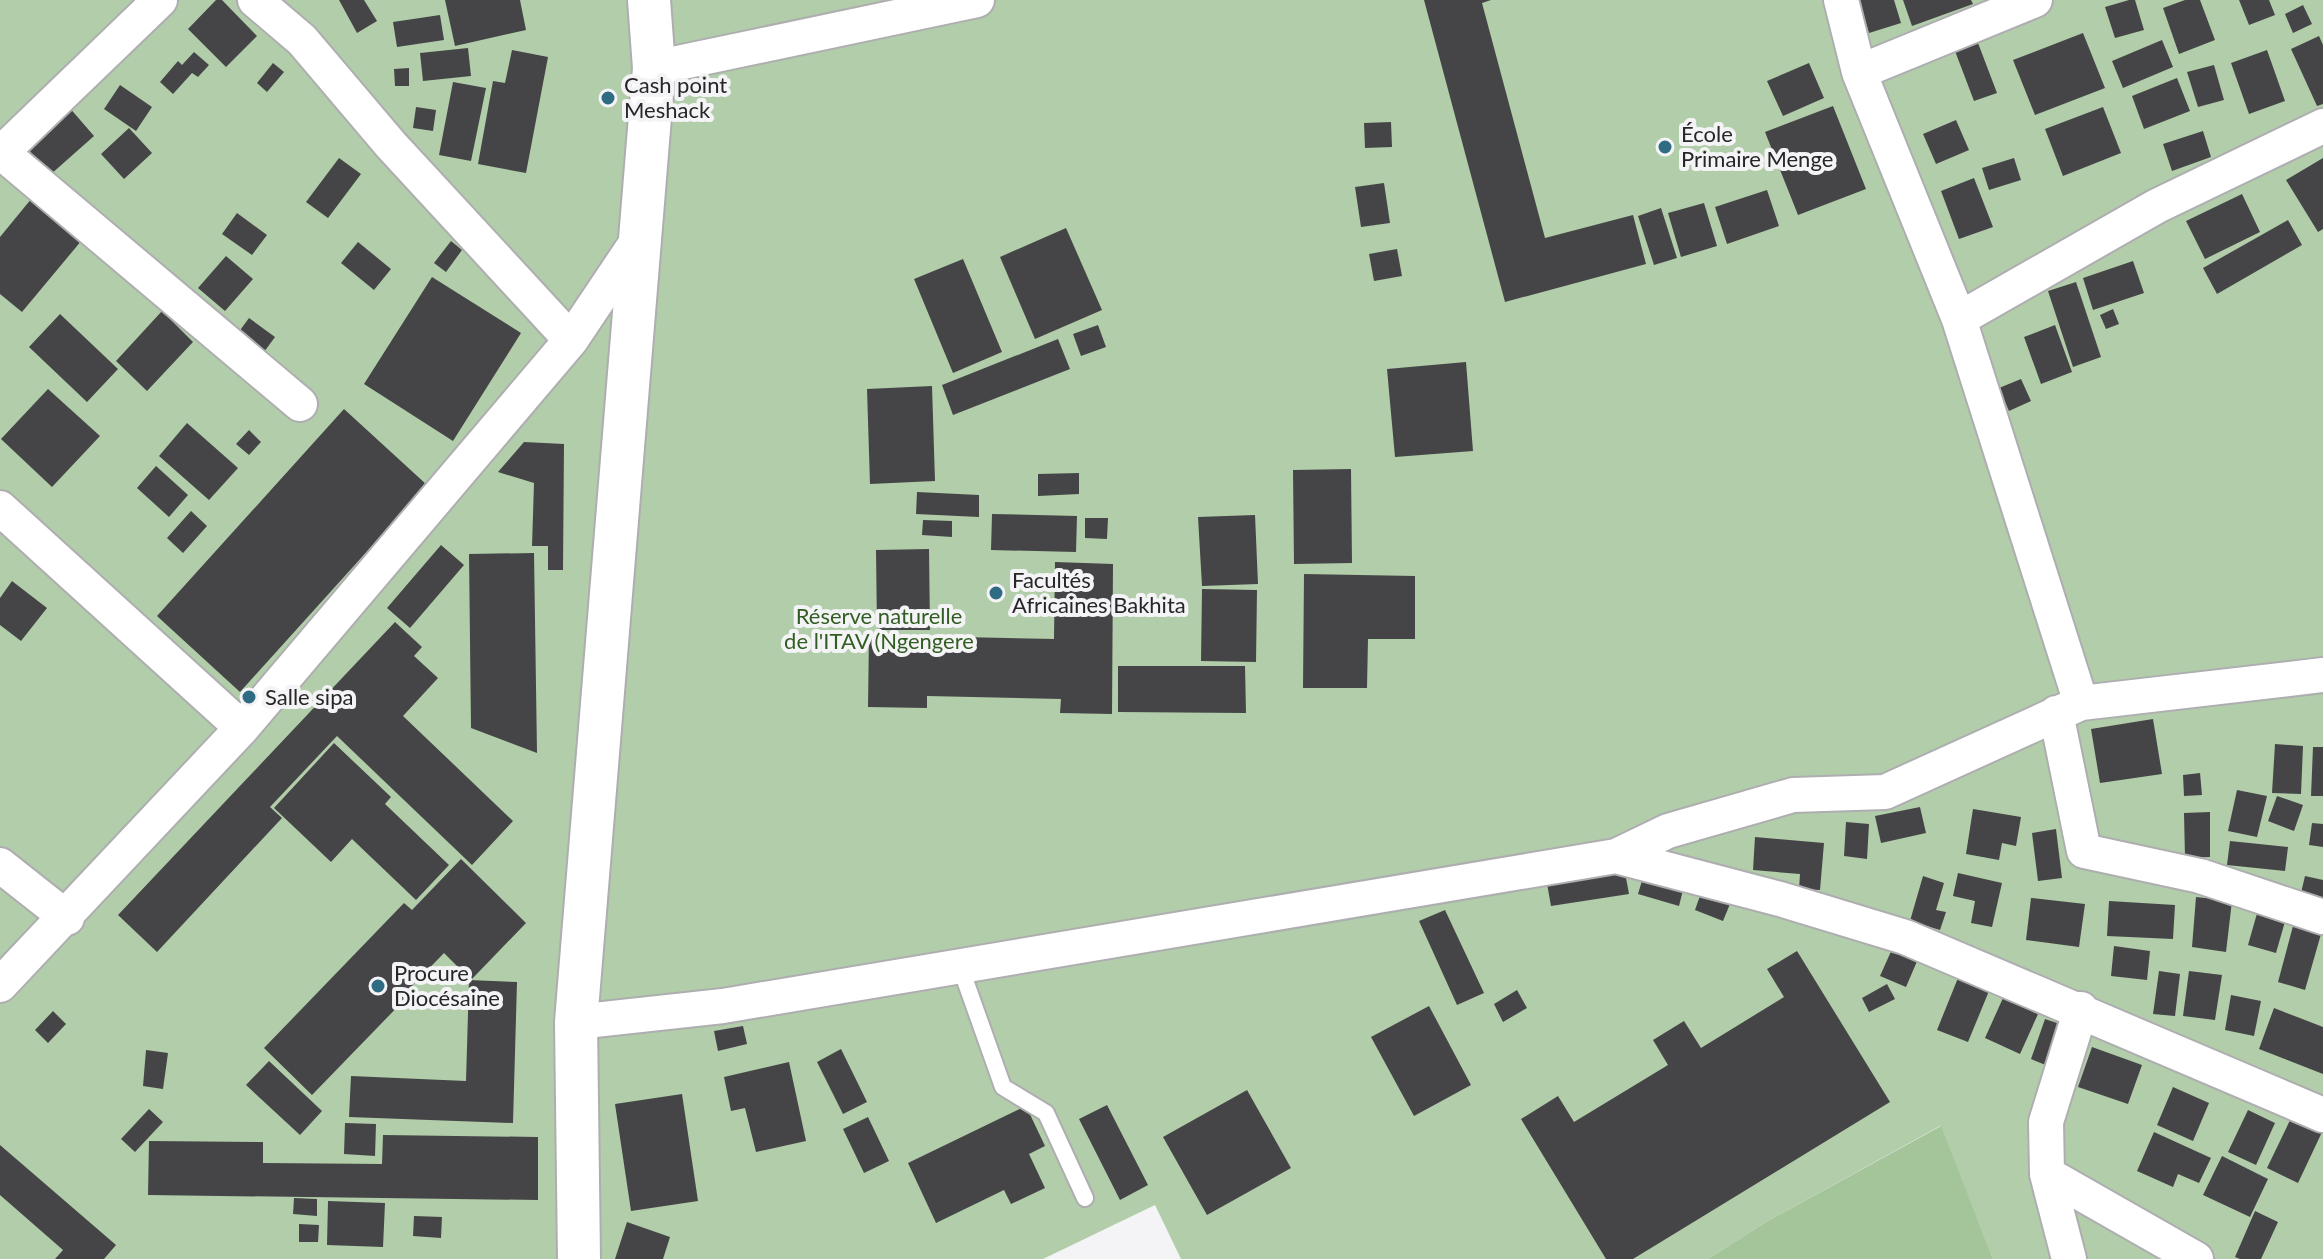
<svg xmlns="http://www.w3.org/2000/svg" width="2323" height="1259" font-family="Lato,sans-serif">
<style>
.green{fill:#b2cdaa}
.forest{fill:#a4c599}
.building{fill:#454547}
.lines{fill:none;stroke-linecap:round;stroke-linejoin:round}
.service-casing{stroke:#aeaeb0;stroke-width:20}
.minor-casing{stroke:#aeaeb0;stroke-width:38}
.tertiary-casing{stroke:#aeaeb0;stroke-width:46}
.service{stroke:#fff;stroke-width:16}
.minor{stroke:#fff;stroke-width:34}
.tertiary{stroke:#fff;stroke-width:42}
.poi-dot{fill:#2f6b82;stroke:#f4f4f6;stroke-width:3}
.labels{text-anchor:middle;stroke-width:8;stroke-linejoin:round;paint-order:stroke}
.poi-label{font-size:22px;fill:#262627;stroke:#f4f4f6;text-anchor:start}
.park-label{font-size:22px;fill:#325d22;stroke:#f4f4f6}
</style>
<rect width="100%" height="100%" fill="#f4f4f6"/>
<path class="green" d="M0 0H2323V1259H1993L1940 1126 1766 1222 1708 1259H1181L1155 1205 1043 1259H0Z"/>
<path class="forest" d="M1941 1126 1993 1259H1708L1766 1222Z"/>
<path class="building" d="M216 0H222L257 36 226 67 188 29Z
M339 0H364L377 21 357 33Z
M445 0H520L526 30 455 46Z
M1424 0H1491L1482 3 1545 238 1633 215 1646 264 1505 302Z
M1859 0H1894L1901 23 1869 33Z
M1903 0H1971L1973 4 1912 26Z
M2129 0H2135L2144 30 2115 38 2105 7Z
M2185 0H2200L2215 40 2179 54 2163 8Z
M2239 0H2269L2275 15 2249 25Z
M2303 5 2312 24 2293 33 2285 14Z
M440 15 444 40 397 47 393 22Z
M2083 33 2105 88 2035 115 2013 60Z
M2319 36 2323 45V104L2317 106 2291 49Z
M2162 40 2173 67 2123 88 2112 61Z
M1978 43 1997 93 1974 101 1955 51Z
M468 48 471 76 423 81 420 53Z
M512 50 548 57 526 173 478 164 493 81 505 83Z
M2267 50 2285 101 2249 114 2231 63Z
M194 52 209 65 198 77 192 73 173 94 160 82 178 61 182 65Z
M273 63 284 72 267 92 257 83Z
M1809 63 1824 98 1783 116 1767 81Z
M2214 65 2224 100 2198 107 2187 72Z
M409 68V86H395L394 69Z
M2177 78 2190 111 2144 129 2132 96Z
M453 82 486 88 471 161 439 155Z
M120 85 152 107 136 131 104 109Z
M68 106 94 136 50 175 24 144Z
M1833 106 1866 189 1798 215 1765 132Z
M416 107 436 110 433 131 413 128Z
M2103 107 2121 153 2063 176 2045 129Z
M1956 120 1969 150 1936 164 1923 134Z
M1391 122 1392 147 1365 148 1364 123Z
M129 128 152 153 124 179 101 154Z
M2203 131 2211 157 2172 171 2163 144Z
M339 158 361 174 328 218 306 202Z
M2014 158 2021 180 1989 190 1982 168Z
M2323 158V229L2318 232 2286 180Z
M1974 178 1993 227 1959 239 1941 191Z
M1384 183 1390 223 1361 227 1355 187Z
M1767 190 1779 226 1727 244 1715 207Z
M2242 194 2260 232 2205 259 2186 221Z
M32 198 82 240 22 312 0 294V237Z
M1704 203 1717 246 1681 257 1668 213Z
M1661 208 1677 258 1654 265 1638 216Z
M237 213 267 235 252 255 222 234Z
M2288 220 2302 245 2217 294 2203 268Z
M1066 228 1102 310 1035 339 1000 257Z
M451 241 462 250 446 272 434 263Z
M358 242 391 269 374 290 341 263Z
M1397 249 1402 276 1374 281 1369 254Z
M226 256 253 279 225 311 198 288Z
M963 259 1002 352 953 373 914 279Z
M2133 261 2144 293 2093 310 2083 278Z
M432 277 521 333 453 441 364 384Z
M2076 282 2101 357 2073 367 2048 291Z
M2113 309 2119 324 2106 329 2100 315Z
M162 311 193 342 147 391 116 361Z
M60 314 118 369 87 402 29 347Z
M249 318 275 337 264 352 238 333Z
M1098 325 1106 347 1081 356 1073 334Z
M2055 325 2072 372 2041 384 2024 337Z
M1058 339 1070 369 953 415 942 385Z
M1466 362 1473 451 1395 457 1387 369Z
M2021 379 2031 401 2009 411 1999 388Z
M932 386 935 481 870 484 867 389Z
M48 389 100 436 52 487 1 439Z
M344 409 427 485 240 692 157 616Z
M187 423 238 468 209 500 159 456Z
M249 430 261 442 249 455 236 444Z
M524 442 564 444 563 570H548V546H532L534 483 498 472Z
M156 466 188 495 169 517 137 488Z
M1351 469 1352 563 1294 564 1293 470Z
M1079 473V494L1038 496V474Z
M917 492 979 495V517L916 514Z
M191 511 207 526 183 553 167 538Z
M992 514 1077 516 1076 552 991 550Z
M1255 515 1258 584 1202 586 1198 517Z
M1085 518H1108L1107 539 1085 538Z
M923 520 952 521V537L922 535Z
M441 545 464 565 410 628 387 608Z
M929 549 930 630H877L876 550Z
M534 553 537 753 471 728 469 554Z
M1055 562 1113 564 1112 714 1060 713 1061 699 927 696V708L868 707 869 635 1054 639Z
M1304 574 1415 576V639H1368L1367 688H1303Z
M12 581 47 608 21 641 0 625V598Z
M1202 589 1257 590 1256 662 1201 661Z
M395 622 422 647 414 656 438 678 403 716 513 821 472 865 337 736 270 807 282 818 157 952 118 915Z
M1118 666H1245L1246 713 1118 712Z
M2153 719 2162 774 2100 783 2091 729Z
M334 743 391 797 385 804 449 865 416 900 352 839 331 862 274 808Z
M2275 744 2303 746 2301 794 2272 793Z
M2313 747H2323V796H2311Z
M2200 773 2202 795 2184 796 2183 775Z
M2237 790 2267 796 2257 837 2228 831Z
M2277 796 2303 805 2294 831 2268 821Z
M1920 807 1926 833 1881 843 1875 816Z
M1973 809 2021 817 2016 846 2002 843 1999 860 1966 854Z
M2210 812V857L2185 858 2184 813Z
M1846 822 1869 824 1867 859 1844 856Z
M2312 823 2323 824V847L2309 845Z
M2056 829 2062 878 2038 881 2032 833Z
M1755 837 1824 843 1820 890 1799 889 1800 874 1753 870Z
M2230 841 2288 847 2285 871 2227 865Z
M461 859 526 923 471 980 444 953 406 992 409 995 312 1095 264 1048 404 903 412 910Z
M1624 867 1629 894 1551 906 1546 878Z
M1958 873 2002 883 1992 927 1971 923 1975 901 1953 896Z
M1644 874 1684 886 1679 906 1638 894Z
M1923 876 1944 883 1936 910 1946 912 1940 930 1910 921Z
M2305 876 2323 880V902L2300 897Z
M1701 893 1730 904 1723 921 1695 910Z
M2196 897 2232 901 2226 952 2192 947Z
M2031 898 2085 904 2079 947 2026 940Z
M2109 901 2175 905 2173 939 2107 936Z
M1445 910 1484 993 1457 1005 1419 921Z
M2258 910 2286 918 2276 953 2248 945Z
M2293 926 2321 934 2305 990 2278 982Z
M2114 946 2150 951 2147 980 2111 976Z
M1893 947 1918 959 1906 987 1880 976Z
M1797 951 1890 1102 1633 1259H1606L1521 1119 1558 1096 1574 1122 1668 1065 1653 1040 1684 1021 1701 1048 1784 997 1767 969Z
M2159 971 2180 974 2175 1016 2153 1014Z
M2189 971 2222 975 2215 1020 2183 1016Z
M1958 978 1989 991 1968 1042 1937 1030Z
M469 980 517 982 513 1123 349 1117 351 1076 466 1081Z
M1887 984 1895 999 1869 1012 1862 998Z
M1517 990 1527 1008 1503 1022 1494 1004Z
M2231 995 2261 1001 2254 1036 2225 1030Z
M2003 998 2038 1014 2020 1054 1985 1038Z
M1429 1006 1471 1085 1414 1116 1371 1037Z
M2274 1008 2323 1027V1074L2259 1049Z
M53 1011 66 1024 48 1043 35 1030Z
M2045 1019 2060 1024 2048 1066 2031 1059Z
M743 1026 747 1044 718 1051 714 1031Z
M2092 1047 2142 1065 2128 1104 2078 1087Z
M841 1049 867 1102 843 1114 817 1062Z
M146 1050 168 1053 163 1089 143 1086Z
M269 1061 322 1111 300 1135 246 1085Z
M789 1062 806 1141 756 1152 745 1108 731 1111 724 1077Z
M2173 1087 2209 1103 2193 1141 2157 1125Z
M1247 1090 1291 1168 1207 1215 1163 1137Z
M682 1094 698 1201 631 1211 615 1104Z
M1107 1105 1148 1185 1120 1200 1079 1119Z
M1026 1106 1045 1146 1029 1154 1045 1188 1011 1204 1004 1190 936 1223 908 1163Z
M149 1109 163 1122 135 1152 121 1139Z
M2248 1110 2275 1123 2256 1165 2228 1152Z
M2294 1112 2323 1130 2298 1183 2267 1168Z
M868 1117 889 1161 864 1173 843 1129Z
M345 1123 376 1124 375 1156 344 1154Z
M2154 1132 2211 1158 2199 1183 2178 1174 2173 1187 2137 1171Z
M383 1135 538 1137V1200L148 1195 149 1141 263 1142V1163L382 1164Z
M0 1145 116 1245 104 1259H55L63 1250 0 1195Z
M2222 1156 2268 1179 2250 1217 2203 1195Z
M294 1198 317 1199V1216L293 1214Z
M328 1201 385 1203 383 1247 327 1245Z
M2255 1211 2278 1222 2261 1259H2240L2235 1257Z
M414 1216 442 1217 441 1238 413 1236Z
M627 1222 670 1237 663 1259H615Z
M299 1224 319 1225 318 1242H299Z"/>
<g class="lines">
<defs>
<path id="service" d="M960 966 1003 1087 1046 1113 1085 1198"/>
<path id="minor" d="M255 0 302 40 391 145 571 340
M1841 0 1859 72 1959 319 2081 703
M654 68 977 0
M1859 72 2035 0
M1 152 300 404
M0 154 160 0
M1959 319 2157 206 2323 126
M0 508 242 728
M2056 713 2084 851 2200 876 2323 917
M1616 856 1780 899 1905 937 2323 1115
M0 865 67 918
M0 985 242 728 571 340 638 240
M576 1022 723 1006 1616 856 1668 831 1793 795 1885 792 2081 703 2323 675
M2047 1174 2196 1259
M2069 1259 2047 1174 2046 1122 2081 1009"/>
<path id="tertiary" d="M579 1259 576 1022 654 68 649 0"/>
</defs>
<use href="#service" class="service-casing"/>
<use href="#minor" class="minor-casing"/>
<use href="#tertiary" class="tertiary-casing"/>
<use href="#service" class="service"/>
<use href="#minor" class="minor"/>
<use href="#tertiary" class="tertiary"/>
</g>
<g class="poi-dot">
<circle cx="608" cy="98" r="8"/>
<circle cx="1665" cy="147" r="8"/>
<circle cx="996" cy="593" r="8"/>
<circle cx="249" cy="697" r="8"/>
<circle cx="378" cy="986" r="8"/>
</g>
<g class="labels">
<g class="poi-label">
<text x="624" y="93">Cash point<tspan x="624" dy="25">Meshack</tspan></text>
<text x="1681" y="142">École<tspan x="1681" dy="25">Primaire Menge</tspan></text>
<text x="1012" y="588">Facultés<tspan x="1012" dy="25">Africaines Bakhita</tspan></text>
<text x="265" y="705">Salle sipa</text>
<text x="394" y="981">Procure<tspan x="394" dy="25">Diocésaine</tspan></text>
</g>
<g class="park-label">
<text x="879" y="624">Réserve naturelle<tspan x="879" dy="25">de l'ITAV (Ngengere</tspan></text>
</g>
</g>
</svg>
